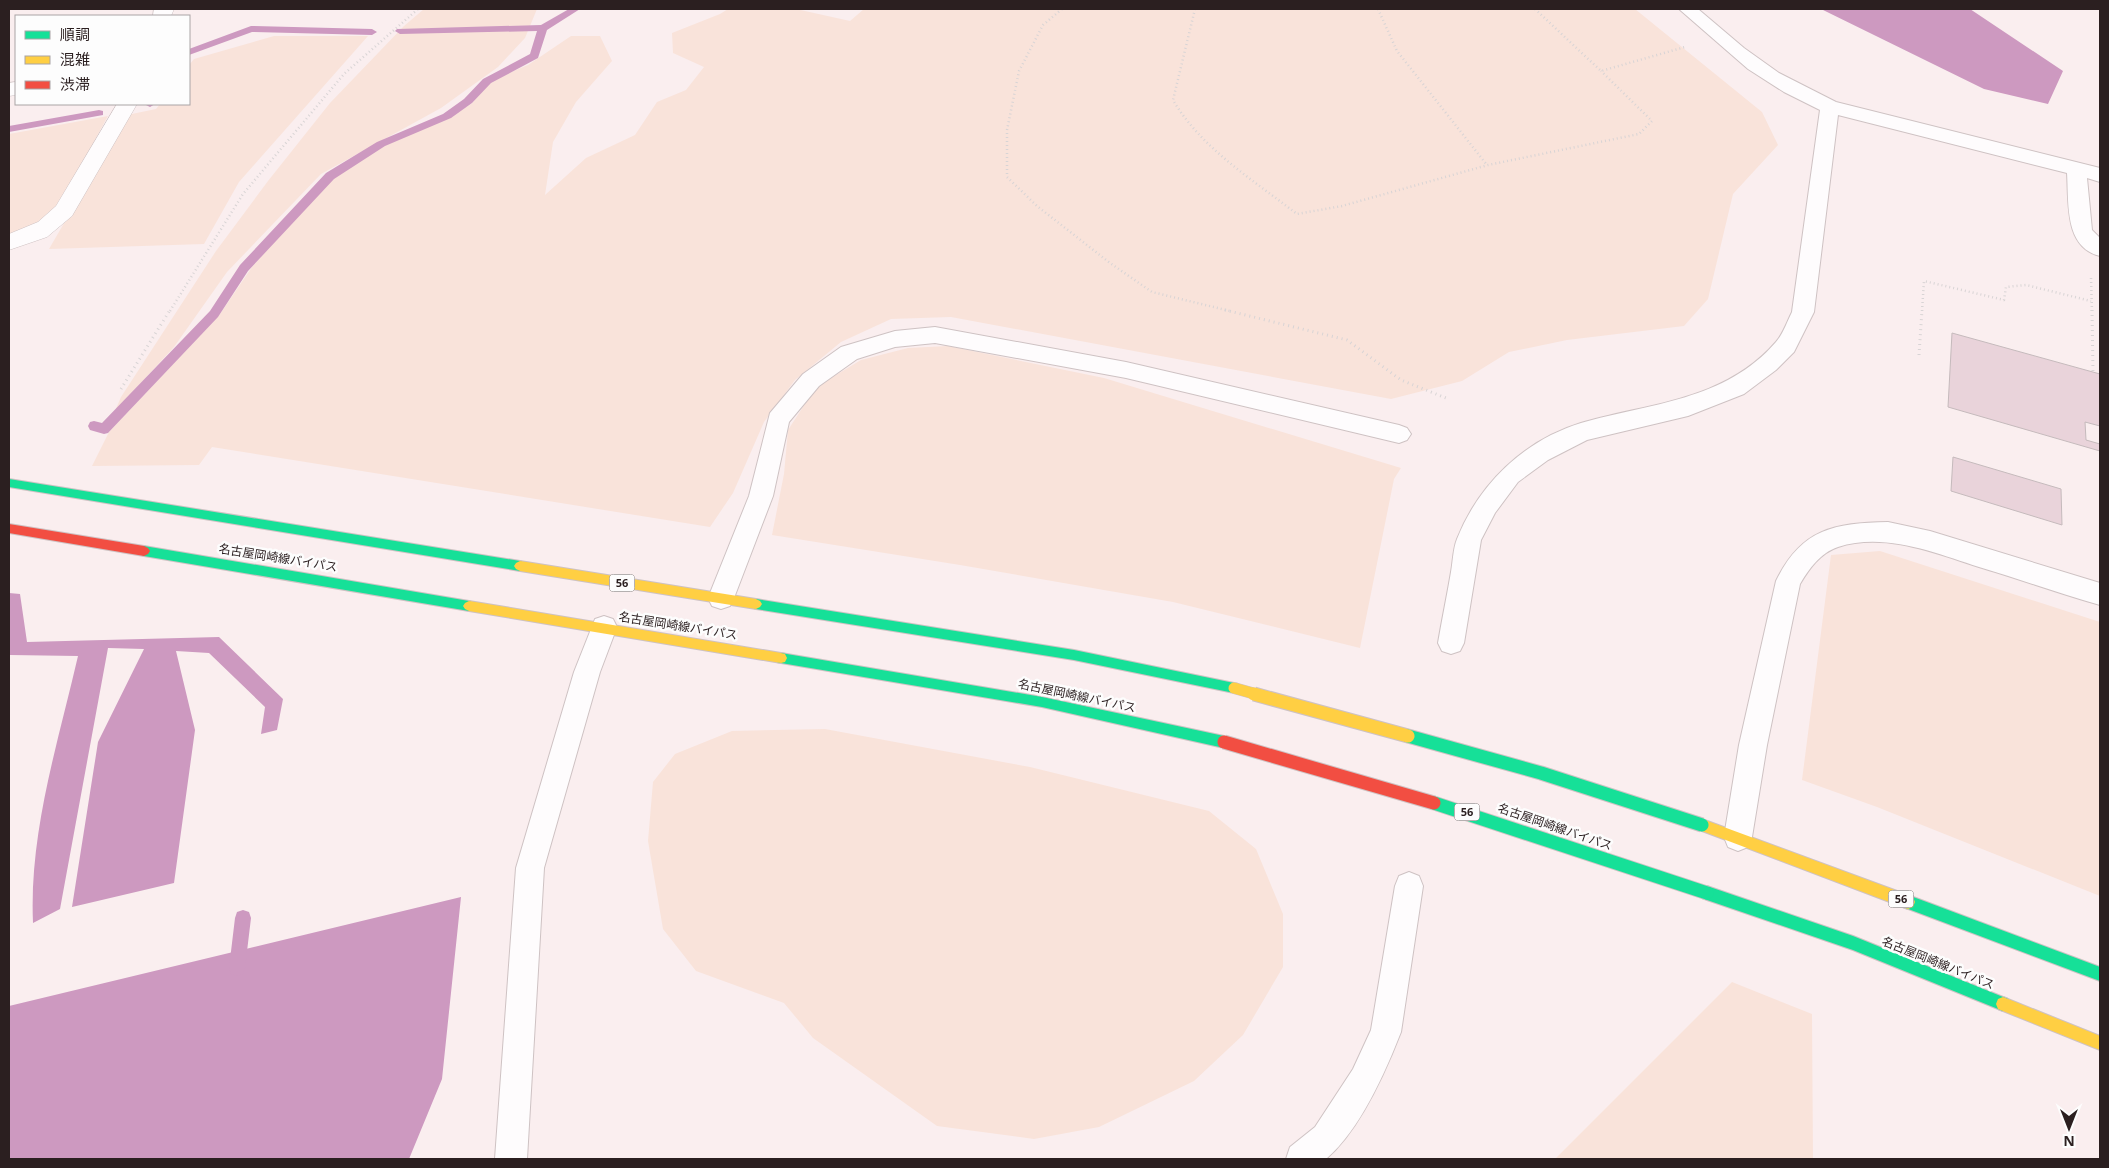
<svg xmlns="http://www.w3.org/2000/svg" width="2109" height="1168" font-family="'Open Sans','Noto Sans JP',sans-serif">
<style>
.green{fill:#f9e3da}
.water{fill:#cd99c0}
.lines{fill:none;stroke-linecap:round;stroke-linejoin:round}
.stream{fill:#cd99c0;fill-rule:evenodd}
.building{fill:#e9d3da;stroke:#c5babc}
.lane-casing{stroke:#cec2c3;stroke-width:2}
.street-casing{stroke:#cec2c3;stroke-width:1}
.fast-casing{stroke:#cec2c3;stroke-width:2}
.slow-casing{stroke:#cec2c3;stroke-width:2}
.jam-casing{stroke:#cec2c3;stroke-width:2}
.path-far1{stroke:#d8d4d5;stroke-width:2.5;stroke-dasharray:1 3;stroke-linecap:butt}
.path{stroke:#d8d4d5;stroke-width:3;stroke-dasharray:1 4;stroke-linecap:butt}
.lane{fill:#fefcfd;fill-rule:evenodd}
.street{fill:#fefcfd;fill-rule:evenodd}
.fast{fill:#16e098;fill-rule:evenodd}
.slow{fill:#ffcf43;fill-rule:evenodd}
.jam{fill:#f24e42;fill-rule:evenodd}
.fast-bridge-casing{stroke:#cec2c3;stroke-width:15;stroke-linecap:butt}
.slow-bridge-far1-casing{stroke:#cec2c3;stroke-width:12;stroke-linecap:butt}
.slow-bridge-casing{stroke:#cec2c3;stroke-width:15;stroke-linecap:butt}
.jam-bridge-casing{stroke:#cec2c3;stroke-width:15;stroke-linecap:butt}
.fast-bridge{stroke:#16e098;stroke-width:13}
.slow-bridge-far1{stroke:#ffcf43;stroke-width:11}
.slow-bridge{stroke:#ffcf43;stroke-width:13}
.jam-bridge{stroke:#f24e42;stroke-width:13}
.labels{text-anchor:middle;stroke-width:5;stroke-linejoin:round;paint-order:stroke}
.shield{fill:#fdfdfd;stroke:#6a6262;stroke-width:1}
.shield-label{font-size:11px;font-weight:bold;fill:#2b1f20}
.street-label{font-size:12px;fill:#2b1f20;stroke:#fdfdfd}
</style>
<rect width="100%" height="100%" fill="#faeeef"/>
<path class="green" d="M424 9H537L525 38 498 67 441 108 321 174 227 272 174 347 115 411 121 397 216 251 268 181 330 103 404 26Z
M728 9H796L850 21 864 9H1635L1762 112 1778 145 1733 194 1708 299 1684 326 1567 340 1509 352 1462 381 1391 399 951 317 891 319 841 342 795 380 764 422 733 493 710 527 212 447 199 465 92 466 109 432 220 314 252 267 331 178 384 145 450 117 471 104 492 80 528 65 571 36H600L612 61 576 102 553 142 545 195 586 158 635 135 657 102 686 90 704 67 673 53 672 33 720 14Z
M274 36H368L239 182 204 244 49 249 127 115 156 109 160 104H189V65L194 59Z
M108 116C93 142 60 212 38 226 30 231 18 235 9 235V134Z
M948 346 1104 378 1401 468 1394 479 1360 648 1173 602 960 565 772 535 784 474 788 430 816 387 861 360 908 348Z
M1880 551 2100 622V896L1877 807 1802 780 1831 555Z
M825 729 1030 767 1209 811 1256 849 1283 914V967L1243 1035 1194 1081 1099 1127 1034 1139 937 1126 813 1038 784 1003 696 971 663 929 648 841 653 782 675 754 732 731Z
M1732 982 1812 1014 1813 1159H1555Z"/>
<path class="water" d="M1821 9H1970L2063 71 2048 104 1984 89Z
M9 593 20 594 27 642 219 637 283 699 277 730 261 734 265 707 209 653 176 651 195 730 174 883 72 907 98 742 144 649 108 648 60 909 33 923C29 832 58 743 78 656L10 655Z
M461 897 442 1079 409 1159H9V1006Z"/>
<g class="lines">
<path class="stream" d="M569 9H580L547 30 538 58 491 83 472 103 451 118 385 146 334 179 248 271 218 317 108 433 104 434 90 430 88 426 90 422 94 421 102 423 210 311 240 265 326 173 377 142 443 114 464 99 483 79 530 54 537 31 400 34 395 31 397 29 541 25Z
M251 26 372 29 377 32 372 35 252 32 189 55V49Z
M144 104H155L150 107Z
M99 110 103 111V115L9 132V126Z
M243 910 249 912 251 918 245 968 243 974 237 976 231 974 229 968 235 918 237 912Z"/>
</g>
<path class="building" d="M1952 333 2100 374V426L2085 422 2086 440 2100 444V451L1948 407Z
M1953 457 2061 489 2062 525 1951 491Z"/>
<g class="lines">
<defs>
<path id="lane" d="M1679 9H1698L1744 48 1779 73 1836 102 2100 168V182L2087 178 2092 230 2100 238V256C2064 247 2069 203 2067 173L1838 115 1814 312 1794 352 1776 370 1744 394 1688 416 1587 440 1548 460 1518 482 1495 513 1481 540 1464 643 1460 651 1451 654 1442 651 1438 643C1442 619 1447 596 1451 572 1453 561 1453 549 1457 539 1479 484 1523 441 1581 423 1650 403 1725 401 1776 342 1783 334 1787 322 1792 312L1820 110 1784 92 1748 69Z
M935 327 1126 362 1399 425 1407 428 1411 434 1407 440 1399 443 1126 378 935 343 895 347 857 359 819 386 789 422 773 496 734 598 730 606 721 609 712 606 708 598 749 496 770 413 803 374 841 347 895 331Z
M1888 522 1930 531 2100 583V605C2060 594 2020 579 1979 567 1935 553 1885 532 1838 547 1820 553 1809 569 1800 584L1767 745 1752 837 1748 847 1738 851 1728 847 1724 837 1739 745 1776 581C1801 529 1834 523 1888 522Z
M604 616 613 619 617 627 600 672 544 868 527 1159H495L516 868 574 672 595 619Z
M1409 872 1419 876 1423 886 1401 1032C1385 1073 1360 1130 1326 1159H1286L1290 1147 1315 1127 1353 1069 1371 1030 1395 886 1399 876Z"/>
<path id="street" d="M154 9H174L171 16H153Z
M16 82V95L9 96V83Z
M117 104H137L72 216 47 237 9 250V234L38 222 56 206Z"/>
<path id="fast" d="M9 479 520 561 524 563 526 566 524 569 520 571 9 487Z
M144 546 469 601 473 603 475 606 473 609 469 611 144 556 140 554 138 551 140 548Z
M756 599 1074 650 1234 683 1238 684 1240 688 1238 692 1234 693 1074 660 756 609 752 607 750 604 752 601Z
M781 653 1042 697 1224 736 1228 738 1230 742 1228 746 1224 748 1042 707 781 663 777 662 775 658 777 654Z
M1707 886 1853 936 2008 999 2010 1004 2008 1009 2003 1011 1853 950 1707 900 1702 898 1700 893 1702 888Z
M1908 895 2100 967V981L1903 907 1901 902 1903 897Z"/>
<path id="slow" d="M520 561 756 599 760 601 762 604 760 607 756 609 520 571 516 569 514 566 516 563Z
M469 601 781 653 785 654 787 658 785 662 781 663 469 611 465 609 463 606 465 603Z
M1702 819 1908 895 1913 897 1915 902 1913 907 1908 909 1702 831 1698 829 1696 825 1698 821Z
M2003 997 2100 1036V1050L1998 1009 1996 1004 1998 999Z"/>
<path id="jam" d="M9 524 144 546 148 548 150 551 148 554 144 556 9 533Z"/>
</defs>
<use href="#lane" class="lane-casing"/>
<use href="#street" class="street-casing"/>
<use href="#fast" class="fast-casing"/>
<use href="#slow" class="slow-casing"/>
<use href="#jam" class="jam-casing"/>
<path class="path-far1" d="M1062 9 1043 25 1019 71 1007 130V177L1037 206 1110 263 1152 292 1230 311
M1195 9 1173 100C1201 148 1253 180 1297 214L1342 206 1488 165 1639 134 1652 121 1601 71
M1378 9 1397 51 1487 165
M1535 9 1601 71 1685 47
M2091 278 2092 311
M170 311 243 194 344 74 418 9
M1922 311 1924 281 2004 300 2006 287 2026 285 2091 301"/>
<path class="path" d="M1225 310 1347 340 1401 380 1446 398
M2092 310 2093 372
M1919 355 1922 310
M121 389 170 310"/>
<use href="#lane" class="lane"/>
<use href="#street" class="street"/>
<use href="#fast" class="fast"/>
<use href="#slow" class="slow"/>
<use href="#jam" class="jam"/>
<defs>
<path id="fast-bridge" d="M1408 736 1541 773 1702 825
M1434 803 1707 893"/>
<path id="slow-bridge-far1" d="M1234 688 1259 695"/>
<path id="slow-bridge" d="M1254 694 1408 736"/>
<path id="jam-bridge" d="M1224 742 1434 803"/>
</defs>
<use href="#fast-bridge" class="fast-bridge-casing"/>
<use href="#slow-bridge-far1" class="slow-bridge-far1-casing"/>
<use href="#slow-bridge" class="slow-bridge-casing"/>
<use href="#jam-bridge" class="jam-bridge-casing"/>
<use href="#fast-bridge" class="fast-bridge"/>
<use href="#slow-bridge-far1" class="slow-bridge-far1"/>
<use href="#slow-bridge" class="slow-bridge"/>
<use href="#jam-bridge" class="jam-bridge"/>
</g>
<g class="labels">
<g class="shield">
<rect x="609.5" y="574.5" width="25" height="17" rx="4"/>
<rect x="1454.5" y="803.5" width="25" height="17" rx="4"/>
<rect x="1888.5" y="890.5" width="25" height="17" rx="4"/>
</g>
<g class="shield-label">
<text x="622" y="587">56</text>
<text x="1467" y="816">56</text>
<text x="1901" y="903">56</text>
</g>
<g class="street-label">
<text transform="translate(278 558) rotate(9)" y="4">名古屋岡崎線バイパス</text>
<text transform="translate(678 626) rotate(9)" y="4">名古屋岡崎線バイパス</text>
<text transform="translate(1077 696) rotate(12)" y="4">名古屋岡崎線バイパス</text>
<text transform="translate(1555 827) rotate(19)" y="4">名古屋岡崎線バイパス</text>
<text transform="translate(1938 963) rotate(22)" y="4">名古屋岡崎線バイパス</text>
</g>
</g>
<rect width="2109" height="1168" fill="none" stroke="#2b1f20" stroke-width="20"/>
<rect x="15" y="15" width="175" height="90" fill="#fdfdfd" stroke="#a9a4a5"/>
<rect x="25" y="31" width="25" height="8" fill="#16e098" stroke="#a9a4a5"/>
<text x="60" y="40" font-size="15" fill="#2b1f20">順調</text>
<rect x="25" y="56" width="25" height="8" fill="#ffcf43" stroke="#a9a4a5"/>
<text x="60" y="65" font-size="15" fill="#2b1f20">混雑</text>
<rect x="25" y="81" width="25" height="8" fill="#f24e42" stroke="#a9a4a5"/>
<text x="60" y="90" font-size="15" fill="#2b1f20">渋滞</text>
<g transform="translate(2069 1128) rotate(180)" stroke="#fdfdfd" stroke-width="4" paint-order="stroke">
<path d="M0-4L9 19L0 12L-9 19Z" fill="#2b1f20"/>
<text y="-8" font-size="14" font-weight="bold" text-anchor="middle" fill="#2b1f20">N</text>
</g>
</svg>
